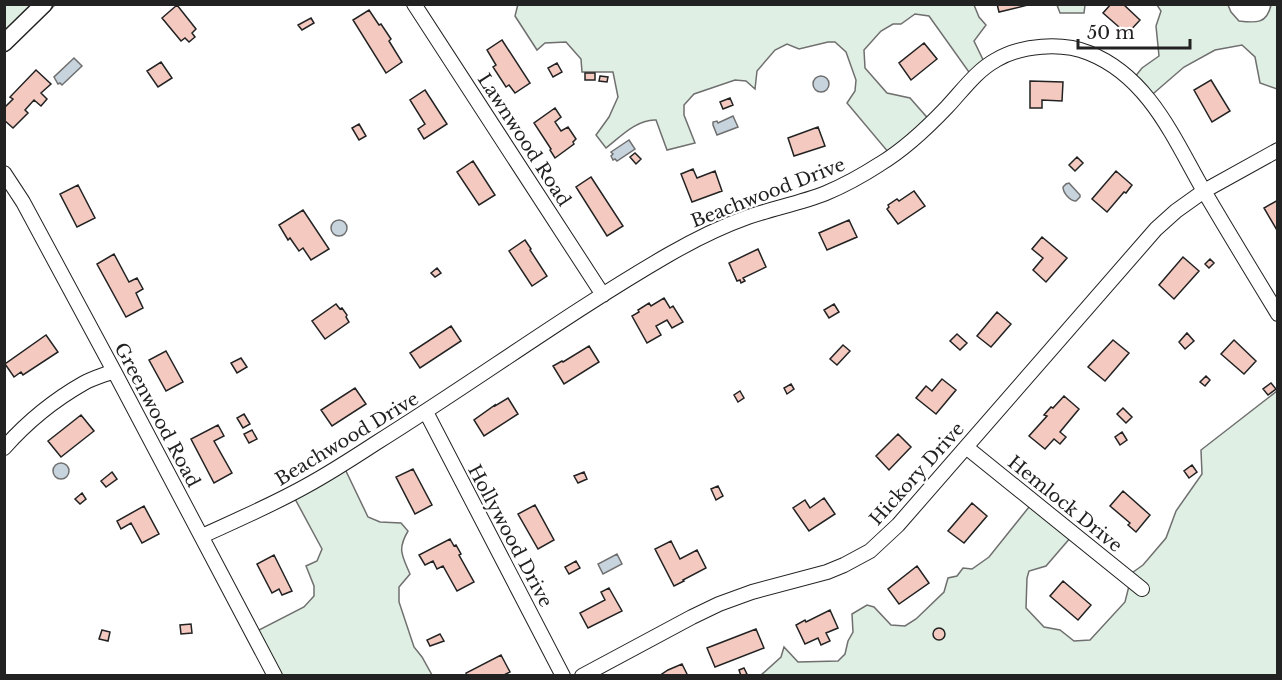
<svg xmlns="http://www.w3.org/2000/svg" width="1282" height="680" font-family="'Libre Baskerville',serif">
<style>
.green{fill:#e0efe3;stroke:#6f6f6f;stroke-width:1.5}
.water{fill:#c7d3dd;stroke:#6f6f6f;stroke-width:1.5}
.building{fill:#f3c9c0;stroke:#222;stroke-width:1.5}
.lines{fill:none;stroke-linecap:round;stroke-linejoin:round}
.minor-casing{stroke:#222;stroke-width:16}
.tertiary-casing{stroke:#222;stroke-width:19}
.minor{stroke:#fff;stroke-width:14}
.tertiary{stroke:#fff;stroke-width:16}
.labels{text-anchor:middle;stroke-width:4.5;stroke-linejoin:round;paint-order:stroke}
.street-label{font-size:18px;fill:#222;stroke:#fff}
</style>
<rect width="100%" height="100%" fill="#fff"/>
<path class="green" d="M518 4 974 5 979 17 986 25 974 41 989 72 976 82 929 16 915 14 901 24H893L881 31 864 50 865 68 887 93 910 98 932 123 894 159 847 103 855 91 856 80 846 52 835 42H828L799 49 787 44 775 50 757 71 755 89 746 81 735 80 694 94 684 105V115L695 143 667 150 656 120C637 119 620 137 606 148L596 135 609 117 618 97 613 72H582L581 59 566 42 545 43 537 50 515 16Z
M5 5H55L5 51Z
M1057 5H1085L1084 13H1060Z
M1157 5H1228L1231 12 1239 21C1256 23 1267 24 1271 5H1277V89L1260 83 1255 57 1242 45 1215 50 1184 67 1147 99 1130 83 1142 68 1159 56 1156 26 1161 11Z
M1277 391V675L760 676 781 657 784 647 798 662 838 661 845 654 848 641 853 632 852 614 867 605 874 607 891 625 905 626 916 619 944 592 948 578 957 576 963 568 972 569 989 557 1033 502 1071 537 1046 566 1029 571 1027 578 1026 608 1044 627 1060 630 1074 641 1090 640 1125 602 1130 582 1129 575 1143 565 1166 538 1176 511 1202 474 1201 450Z
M345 469 368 517 380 522 401 523 408 531C397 550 402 555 410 574L399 587V602L414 647 422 657 432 675H277L255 632 304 607 314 596V586L306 566 317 561 322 549 294 497Z"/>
<path class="water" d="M74 58 82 66 62 85 60 83 58 84 54 77Z
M813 84a8 8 0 1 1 16 0a8 8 0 1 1-16 0Z
M733 116 738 127 717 135 713 125V122L717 121 718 123Z
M629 140 635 149 617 161 615 159 613 160 611 156 613 154 611 152Z
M1069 183 1080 195V197L1076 201C1070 201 1063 193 1063 187L1066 184Z
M331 228a8 8 0 1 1 16 0a8 8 0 1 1-16 0Z
M53 471a8 8 0 1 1 16 0a8 8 0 1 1-16 0Z
M617 554 622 564 603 574 598 564Z"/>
<path class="building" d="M997 4H1028V5L999 12Z
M1111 4H1123L1140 20 1127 34 1103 13Z
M177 5 196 29 192 33 195 37 189 42 185 38 181 41 162 18Z
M369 10 379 25 381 24 391 39 389 41 402 62 386 73 353 20Z
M311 18 314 23 302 30 298 25Z
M502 40 530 83 515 93 509 85 506 87 493 67 496 65 487 50Z
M924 43 937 59 911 80 899 63Z
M161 62 172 78 158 87 147 71Z
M557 63 562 72 553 77 548 68Z
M36 70 51 84 41 93 47 99 41 106 34 100 25 110 28 113 13 128 4 120V108L13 99 10 97Z
M585 73H595V80H585Z
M600 76 608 77 607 82 599 81Z
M1211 80 1230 111 1212 122 1194 90Z
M1030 81 1063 82 1062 101 1042 100V108H1030Z
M425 90 447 124 424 139 418 129 425 124 410 100Z
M730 98 733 105 723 109 720 102Z
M555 108 561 117 555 122 561 131 568 127 576 139 573 142 574 144 555 158 550 150 551 149 534 123Z
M359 124 366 136 359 140 352 128Z
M818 127 825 146 794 156 788 138Z
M635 153 641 159 636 164 630 157Z
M1077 157 1083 163 1075 171 1069 165Z
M473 161 495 195 479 205 457 172Z
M693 169 697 178 715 171 722 191 692 202 681 174Z
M1116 171 1132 185 1126 193 1124 192 1107 212 1092 199Z
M591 177 623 226 607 236 576 187Z
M78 185 95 218 77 227 60 194Z
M914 191 925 206 898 224 887 209 889 207 888 205 897 199 899 201Z
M1278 200V232L1264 208Z
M303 210 329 249 311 260 303 248 299 251 290 238 288 240 279 225Z
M849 220 857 237 827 250 819 233Z
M1042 237 1067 258 1046 282 1033 270 1043 258 1032 249Z
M525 240 531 249 530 250 547 276 532 286 509 251Z
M758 249 766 267 743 278 745 281 741 283 740 280 737 281 729 263Z
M114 254 129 282 137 278 143 289 136 293 143 308 126 317 97 264Z
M1183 257 1199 271 1174 299 1159 285Z
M1210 259 1214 263 1209 268 1205 264Z
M437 268 441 273 435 277 431 273Z
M664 298 670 308 673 306 683 322 672 328 667 320 656 326 661 335 647 343 632 316 639 312 638 310 649 303 651 306Z
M336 304 340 309 342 308 347 315 346 317 349 322 325 339 312 321Z
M834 304 839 312 829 318 824 310Z
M997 312 1011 324 991 347 977 336Z
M451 326 461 341 420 368 410 353Z
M1187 333 1194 341 1185 349 1179 342Z
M957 334 967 343 960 350 950 341Z
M46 335 58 352 23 375 21 372 14 377 5 364Z
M1113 340 1129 353 1105 381 1088 367Z
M1234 340 1256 361 1244 374 1221 354Z
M843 345 850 351 837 365 830 359Z
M589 346 599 362 564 384 553 366 562 361 563 362Z
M166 351 183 382 166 391 149 360Z
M241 358 247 367 237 373 231 363Z
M1206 376 1210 380 1205 386 1200 382Z
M942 379 956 390 936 414 916 398 926 386 932 391Z
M1271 383 1276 389 1268 395 1263 389Z
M791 384 794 389 787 394 784 388Z
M355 388 366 404 332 426 321 410Z
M740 391 744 398 738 402 734 395Z
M1064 396 1079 409 1060 432 1066 437 1060 444 1054 439 1045 449 1029 436 1047 416 1044 415 1051 407 1053 408Z
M508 398 518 414 484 436 474 420 495 405V406Z
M1123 408 1132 417 1126 423 1117 414Z
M244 414 250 424 243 428 237 418Z
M81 415 94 431 61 457 48 441Z
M218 425 224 436 214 441 232 473 214 483 191 439Z
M252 430 257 439 249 443 244 434Z
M1122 432 1127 440 1120 445 1115 437Z
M898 434 911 447 889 470 876 456Z
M1192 465 1197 472 1189 478 1184 471Z
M413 469 432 505 415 514 396 477Z
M112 472 117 479 106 487 101 481Z
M584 472 587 479 578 483 574 476Z
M718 486 723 496 716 500 711 489Z
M1123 491 1150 515 1136 532 1128 525 1130 523 1110 506Z
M82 493 86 499 80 504 75 499Z
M824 498 835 514 809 531 793 508 805 500 810 508Z
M972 503 987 516 964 543 948 531Z
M535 505 554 540 538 549 518 514Z
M144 506 159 534 142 543 131 523 121 529 117 521Z
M450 539 454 546 456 545 461 554 459 555 474 582 457 591 443 566 437 569 433 561 425 565 419 555Z
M671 541 680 559 697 550 706 568 683 580 684 581 674 586 655 549Z
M274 555 292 591 282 595 279 589 272 593 257 564Z
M576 561 580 568 569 574 565 567Z
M917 566 929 583 899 604 888 589Z
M1063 581 1091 605 1078 620 1050 596Z
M609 588 622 611 588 628 580 613 605 600 601 592Z
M830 610 838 628 826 633 830 641 821 645 818 638 805 644 796 625 805 620 806 622Z
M191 624 192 633 181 634 180 625Z
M933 634a6 6 0 1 1 12 0a6 6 0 1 1-12 0Z
M756 629 764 648 715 667 707 648Z
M102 630 110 632 108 641 99 639Z
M440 634 444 641 430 646 427 640Z
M501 655 510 672 502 676H467L466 673Z
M682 664 688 676H659L668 670Z
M744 668 747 674 741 676 739 670Z"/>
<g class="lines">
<defs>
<path id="minor" d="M414 4 603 295
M4 173 23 202 114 371 275 676
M426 412 563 676
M966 447 1142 589
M4 448C27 422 54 400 84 383 93 378 104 375 114 371
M202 536C237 520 272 505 306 486 330 473 353 458 376 443 474 382 568 313 668 255 694 240 720 227 748 217 774 208 801 203 826 193 845 185 863 175 880 164 905 149 927 128 947 107 963 90 976 71 996 60 1021 45 1062 42 1089 53 1149 77 1174 139 1204 191 1228 232 1253 273 1278 314
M582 676 692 617 719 604 752 592 827 572 844 565 870 551 898 525 1156 229 1176 211 1204 191 1278 150"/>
<path id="tertiary" d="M4 43 44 4"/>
</defs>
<use href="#minor" class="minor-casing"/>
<use href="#tertiary" class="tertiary-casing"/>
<use href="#minor" class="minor"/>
<use href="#tertiary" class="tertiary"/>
</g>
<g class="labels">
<g class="street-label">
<text transform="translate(524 140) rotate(57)" y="6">Lawnwood Road</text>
<text transform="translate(768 193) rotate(-21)" y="6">Beachwood Drive</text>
<text transform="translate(157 415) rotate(62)" y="6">Greenwood Road</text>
<text transform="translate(347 439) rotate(-31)" y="6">Beachwood Drive</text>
<text transform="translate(917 474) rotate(-48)" y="6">Hickory Drive</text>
<text transform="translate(1065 504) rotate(39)" y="6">Hemlock Drive</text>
<text transform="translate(510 536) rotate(62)" y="6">Hollywood Drive</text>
</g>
</g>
<rect width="1282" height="680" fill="none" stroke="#222222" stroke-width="12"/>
<path d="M1078 39v9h112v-9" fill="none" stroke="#222222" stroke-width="3"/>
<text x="1087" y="39" font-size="18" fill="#222222" stroke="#ffffff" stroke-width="4.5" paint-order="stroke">50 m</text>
</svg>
